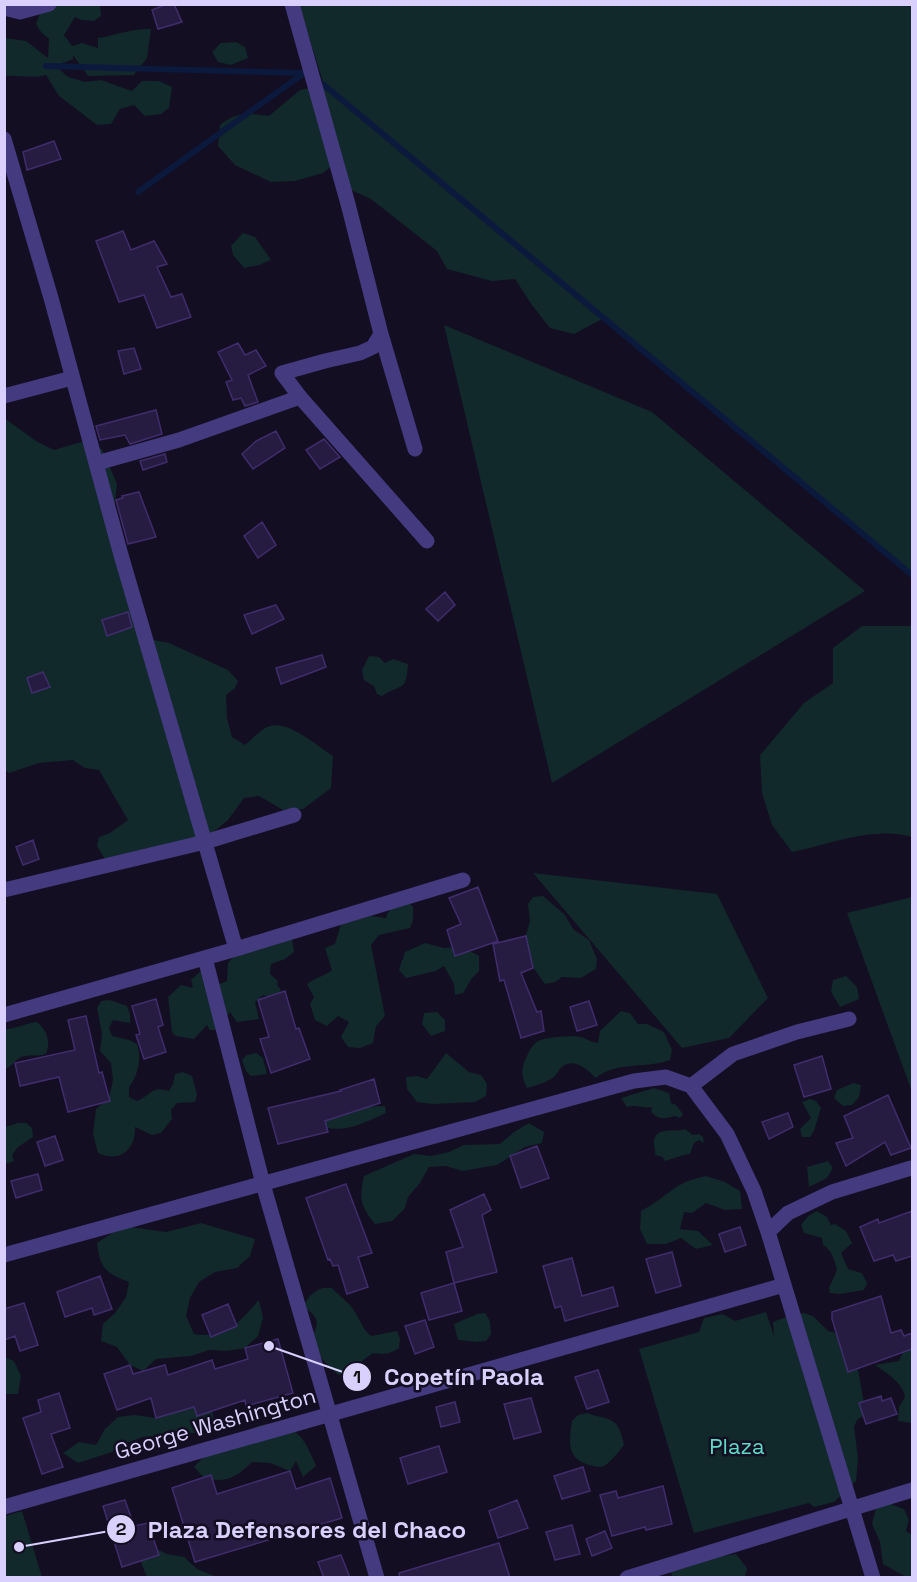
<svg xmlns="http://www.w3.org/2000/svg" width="917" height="1582" font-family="'Space Grotesk',sans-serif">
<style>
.green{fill:#11292b}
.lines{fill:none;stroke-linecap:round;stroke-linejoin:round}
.stream{stroke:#0b193d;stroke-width:6}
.building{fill:#261b41;stroke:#402d6d;stroke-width:1.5}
.minor{stroke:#433a7f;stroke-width:15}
.labels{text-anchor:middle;stroke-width:5;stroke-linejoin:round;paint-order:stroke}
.street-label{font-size:22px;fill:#d9d0fd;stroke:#130e21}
.park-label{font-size:22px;fill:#5edbc7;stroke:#130e21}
.leader{fill:none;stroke:#d9d0fd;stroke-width:2}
.callout-dot{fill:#d9d0fd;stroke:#130e21;stroke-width:2}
.mark-label{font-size:18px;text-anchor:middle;font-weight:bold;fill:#111}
.callout-label{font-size:24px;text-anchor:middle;font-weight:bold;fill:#d9d0fd;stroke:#130e21;stroke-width:5;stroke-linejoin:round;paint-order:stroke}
</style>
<rect width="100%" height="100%" fill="#130e21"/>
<path class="green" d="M43 5H71L72 6 100 5 101 16 94 21 81 20 75 17 64 35 72 46 82 43 98 48V38C116 35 133 28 151 29L147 58 134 75 88 76 73 55V59L56 66 68 77 85 82 101 80 132 91 142 81H159L172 87 169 108 161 114 145 116 134 105 120 109 111 124 97 125 59 96 46 75C32 79 19 75 5 76V38L26 41 48 58 49 39 41 32 36 24Z
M299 5H912V575L604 318 574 334 550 328 532 305 515 279 492 281 447 269 437 251 371 199 351 190 338 161 323 173 295 181 271 182 235 165 218 146 220 125C236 112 249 113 269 116L300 90 324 85Z
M236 42 245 47 248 58 231 65 218 62 212 52 221 43Z
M243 233 255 237 271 260 259 265 244 268 233 255 231 246Z
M444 325 652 412 865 591 552 783Z
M4 418 36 441 54 450 81 442 102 449 117 484 115 503V556L153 640 169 643 228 670 238 681 235 688 226 695 227 718 232 737 245 745C252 739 259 731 267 727 287 718 317 746 333 756L331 788 303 809 283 810 259 796 244 798 228 820 211 834 105 859 97 846 99 837 110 833 128 820 99 770 85 768 73 760 39 763 9 773 5 770Z
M862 626H912V837C873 826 831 844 792 852L772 825 762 793 760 755 804 703 833 683V648Z
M369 656 379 657 385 663 393 659 408 664C406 692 403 683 382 696L377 694 374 686 364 680 362 670Z
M533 873 717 894 768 998 729 1038 682 1048Z
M543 896 564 914 574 930 589 940 597 959 596 969 581 978 562 977 555 982 545 984 530 963 525 938 530 921 528 904 533 897Z
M912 897V1092L847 913Z
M409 903 413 907V920L410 928 379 935 371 945 385 1016 376 1026 373 1043 360 1048 348 1047 341 1037 349 1022 338 1016 327 1026 315 1020 310 1004 314 997 307 984C316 977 325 976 332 970L325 948 335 944 341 924 371 916 386 918C389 906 398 905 409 903Z
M292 938 294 952 285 959 271 964 270 974 278 981 277 985 281 990 273 999 263 995 255 1002 259 1019 237 1022 230 1012 218 1030H210L207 1025 194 1039 176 1036 172 1032 168 997 181 985 193 988 191 980 201 971 220 984 227 981 228 963 234 956Z
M425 943 444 948 462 947 479 956V971L472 978 463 993 455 995 454 984 444 966 436 971 406 978 399 970 405 952Z
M846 976 857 987 859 999 840 1007 831 992 833 980Z
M110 1000 127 1006 130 1014V1023L113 1020 109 1028 112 1036 129 1040 137 1044C142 1058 138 1076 129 1087V1097L137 1101C151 1095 152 1085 169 1091L173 1084 175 1074 183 1072 192 1076 197 1094 195 1102 177 1103 171 1110 172 1119 161 1133 152 1135 135 1127C136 1150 119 1163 98 1153L93 1134 96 1109 109 1098 113 1080 111 1063 100 1051 102 1034 97 1008 101 1001Z
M621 1011 630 1013 638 1024H647L664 1032 672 1050 670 1060C646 1069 616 1061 596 1078 587 1070 576 1058 563 1066 559 1069 557 1074 554 1077 546 1083 537 1085 527 1088 521 1077 521 1067 527 1056 529 1051 533 1044 538 1041 546 1037 572 1035 581 1037 587 1039 591 1042 598 1043L600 1031Z
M437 1012 445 1020V1031L431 1036 422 1024 424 1013Z
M37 1022C47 1030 51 1042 46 1054 38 1057 28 1054 21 1057 15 1060 12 1067 5 1069V1029C17 1029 25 1023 37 1022Z
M256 1053 263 1058 267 1074 251 1076 246 1071 242 1060 247 1055Z
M446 1053 469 1072 481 1075 487 1084 486 1096 475 1102 433 1104 417 1102 407 1089 406 1077 417 1076 427 1079Z
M853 1083 861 1085 859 1097 852 1105 843 1106 834 1098 837 1090Z
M654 1088 669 1093 671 1103 676 1105 683 1114 680 1118 675 1116C665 1118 660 1121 651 1112L652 1107C644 1109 636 1104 627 1107L621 1098Z
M328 1099 361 1107 385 1106 386 1113C364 1123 346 1133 322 1127Z
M810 1099 816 1101 821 1108 814 1131 810 1137H802L800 1129 811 1118 802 1102Z
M18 1123H26L32 1128 33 1137 18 1147 12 1155 14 1161 5 1164V1127Z
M529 1123 544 1132 542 1143 525 1147 497 1165 462 1171 446 1166 429 1167 420 1183 408 1197 405 1208 392 1221 375 1224C360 1206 359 1198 364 1176L414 1154 431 1156 449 1152 464 1145 500 1144 514 1132Z
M685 1129 693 1135 699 1134 703 1137 704 1143 699 1140 694 1143 690 1154C680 1155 673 1159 664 1161L663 1157 655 1155C656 1150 653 1145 654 1140 658 1126 674 1133 685 1129Z
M828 1161 833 1168 827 1178 809 1187 807 1167Z
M706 1176 725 1182 740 1191 742 1209 725 1210 706 1203 692 1213 684 1212 680 1229 698 1231 713 1245 696 1249 681 1238 666 1244H647L640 1229 641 1211C668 1197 673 1182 706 1176Z
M817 1211 827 1217 831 1225 835 1224 846 1231 852 1243 841 1253 848 1269 862 1273 867 1283 864 1290 840 1294 830 1293 829 1288 837 1270C834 1260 832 1250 823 1245L822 1238 804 1233 801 1225 808 1216Z
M201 1223 255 1239 250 1256 237 1268 215 1272 199 1282 190 1298 186 1316 194 1334C228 1339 238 1323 259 1300L263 1318 258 1336 245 1348 226 1351 209 1350 191 1356 156 1359 143 1371 130 1365 117 1347 101 1341 103 1324 116 1312 126 1297 129 1282C105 1273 100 1268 97 1243L112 1233 130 1227 166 1232Z
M323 1288H332C339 1296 350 1303 355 1312 361 1321 362 1329 371 1336L397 1331 400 1339 399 1348C390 1354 384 1355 373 1353 359 1362 356 1370 339 1375 331 1370 316 1353 314 1345 309 1330 329 1322 303 1307 308 1297 312 1292 323 1288Z
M766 1312 774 1336 773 1322 786 1317 804 1313 813 1316 828 1331 852 1337 866 1414 857 1420 854 1427 858 1458 856 1481 834 1502 814 1507 809 1503 694 1533 639 1349 699 1332 704 1318 723 1314 735 1321Z
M485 1313 490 1321 491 1334 486 1341 476 1342 458 1340 454 1324 477 1314Z
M912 1346V1423L898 1421 899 1407 905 1397C903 1383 887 1373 875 1365L899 1361 904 1350Z
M4 1357 14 1361 21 1376 18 1394H5Z
M196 1407 212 1410 215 1427 198 1433H181L143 1437 126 1443 112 1452 78 1463 63 1453 79 1442 96 1445 105 1429 118 1417 135 1415 156 1418Z
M587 1413C609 1421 618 1414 624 1445 619 1451 610 1463 604 1466 598 1468 594 1466 589 1465 566 1458 569 1442 572 1421L578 1415Z
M266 1424C298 1426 304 1437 316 1466L303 1477 296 1461 290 1471 270 1463 252 1462C235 1478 229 1482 205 1479L194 1467C209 1450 218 1451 235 1440 248 1432 249 1428 266 1424Z
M888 1503 904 1509 909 1520 906 1531 912 1535V1577H906L883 1564 880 1542 872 1524 877 1504Z
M22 1511 42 1577H5V1516Z
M152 1547 167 1554 184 1557 197 1569 217 1577H147L140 1560Z
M736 1554 747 1568 745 1577H673L670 1572 718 1557Z"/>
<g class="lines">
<path class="stream" d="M46 66 304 73
M324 85 912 575
M138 192 304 73"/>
</g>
<path class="building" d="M167 4H174L182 22 158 29 152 10Z
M54 141 61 159 27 170 23 152Z
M123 231 131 250 154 241 167 264 157 267 171 297 182 294 191 317 157 328 144 295 119 302 96 241Z
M238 343 245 355 256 350 266 366 248 375 258 402 245 406 241 398 233 400 226 382 232 380 218 352Z
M134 348 141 369 124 374 118 351Z
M156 410 162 434 130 444 125 435 100 440 96 426Z
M276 431 285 448 253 469 242 454 256 441Z
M324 439 340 457 320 469 306 450Z
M165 454 167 462 143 470 140 461Z
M139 492 156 537 128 544 116 500 123 498 122 496Z
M262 522 276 545 258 558 244 536Z
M445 592 455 605 438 621 426 609Z
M276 605 284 619 252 634 244 615Z
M128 612 132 627 107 636 102 620Z
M322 655 326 667 281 684 276 668Z
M43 672 50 687 32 693 27 678Z
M33 840 39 859 23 865 16 847Z
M478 887 498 941 455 956 447 930 461 924 449 898Z
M526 936 533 968 521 973 537 1012 541 1011 544 1031 521 1038 504 980 500 981 493 944Z
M285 991 296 1029 299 1028 310 1059 271 1073 260 1039 269 1037 258 1000Z
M156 999 163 1025 158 1027 166 1052 144 1059 136 1035 140 1034 132 1006Z
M589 1001 597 1025 577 1031 570 1007Z
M86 1016 99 1073 102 1072 110 1101 68 1112 59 1077 20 1086 15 1063 75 1050 68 1020Z
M822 1056 831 1089 804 1097 794 1065Z
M374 1079 380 1103 325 1121 328 1132 278 1144 268 1108 341 1091 340 1090Z
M888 1095 911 1148 891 1155 885 1142 846 1166 836 1143 853 1138 844 1116Z
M788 1113 793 1127 769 1139 762 1122Z
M55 1136 63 1160 45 1166 37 1142Z
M537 1146 549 1178 521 1188 510 1156Z
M38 1174 42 1190 16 1198 11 1181Z
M346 1184 372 1253 358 1257 368 1287 347 1294 338 1265 333 1266 330 1259 328 1260 306 1198Z
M484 1194 491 1210 482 1215 497 1272 454 1283 446 1252 463 1247 450 1210Z
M912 1211V1256L896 1261 893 1255 874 1261 860 1227 878 1219 879 1223Z
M740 1227 746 1245 725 1252 719 1234Z
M672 1252 681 1286 656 1293 646 1259Z
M572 1258 582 1296 613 1287 618 1306 565 1321 561 1306 555 1308 543 1266Z
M100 1276 112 1309 94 1315 92 1308 65 1317 57 1292Z
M454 1283 462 1311 429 1320 421 1293Z
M881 1296 891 1333 901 1330 904 1336 912 1333V1349L848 1372 832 1319V1312Z
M24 1303 38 1345 20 1351 15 1336 4 1340V1309Z
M228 1304 237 1326 211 1337 202 1315Z
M425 1320 434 1347 415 1354 405 1326Z
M278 1339 293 1393 246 1406 245 1400 197 1416 194 1407 156 1418 151 1398 117 1410 104 1374 130 1365 133 1374 165 1365 168 1375 212 1360 215 1369 248 1359 245 1348Z
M598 1370 609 1402 587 1409 575 1377Z
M59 1393 70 1428 51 1434 63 1467 42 1474 23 1418 41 1412 38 1400Z
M881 1396 882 1401 891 1398 897 1414 866 1424 859 1403Z
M531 1398 541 1432 514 1439 504 1404Z
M455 1402 460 1422 441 1427 436 1407Z
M439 1446 447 1472 408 1484 400 1458Z
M583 1467 590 1491 562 1499 554 1476Z
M290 1471 296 1489 330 1478 342 1518 195 1562 172 1488 211 1475 217 1494Z
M663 1486 672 1524 646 1530 645 1527 612 1536 600 1495 616 1491 618 1498Z
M125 1500 134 1526 148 1523 159 1555 122 1567 103 1506Z
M517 1500 528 1528 498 1538 489 1511Z
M572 1525 580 1554 555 1560 546 1532Z
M605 1531 612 1548 592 1556 586 1539Z
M499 1543 510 1578H400L399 1573Z
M341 1555 350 1578H324L318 1562Z"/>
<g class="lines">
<path class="minor" d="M292 4 348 204 381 334 415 449
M4 8 20 12 49 4
M4 139 51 298 121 555 236 949
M381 334 373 347 360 353 325 361 282 373 300 397 427 541
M4 396 72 378
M97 463 179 440 300 397
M4 890 205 842 294 815
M205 958 263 1184 377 1578
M4 1015 236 949 463 880
M691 1086 733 1054 797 1032 849 1019
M768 1232 788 1213 832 1192 911 1168
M4 1255 634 1081 666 1077 691 1086 727 1134 754 1191 768 1232 873 1578
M4 1507 784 1285
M627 1578 912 1490"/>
</g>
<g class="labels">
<g class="street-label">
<text transform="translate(215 1423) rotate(-16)" y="8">George Washington</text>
</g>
<g class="park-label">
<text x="737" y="1454">Plaza</text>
</g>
</g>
<path class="leader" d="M269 1346L357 1377M19 1547L121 1529"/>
<g class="callout-dot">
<circle cx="269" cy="1346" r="6"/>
<circle cx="19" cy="1547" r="6"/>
<circle cx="357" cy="1377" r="15"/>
<circle cx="121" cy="1529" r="15"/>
</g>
<g class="mark-label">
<text x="357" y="1383">1</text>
<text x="121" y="1535">2</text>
</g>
<g class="callout-label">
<text x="464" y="1385">Copetín Paola</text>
<text x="307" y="1538">Plaza Defensores del Chaco</text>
</g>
<rect width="917" height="1582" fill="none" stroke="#d9d0fd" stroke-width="12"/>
</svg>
